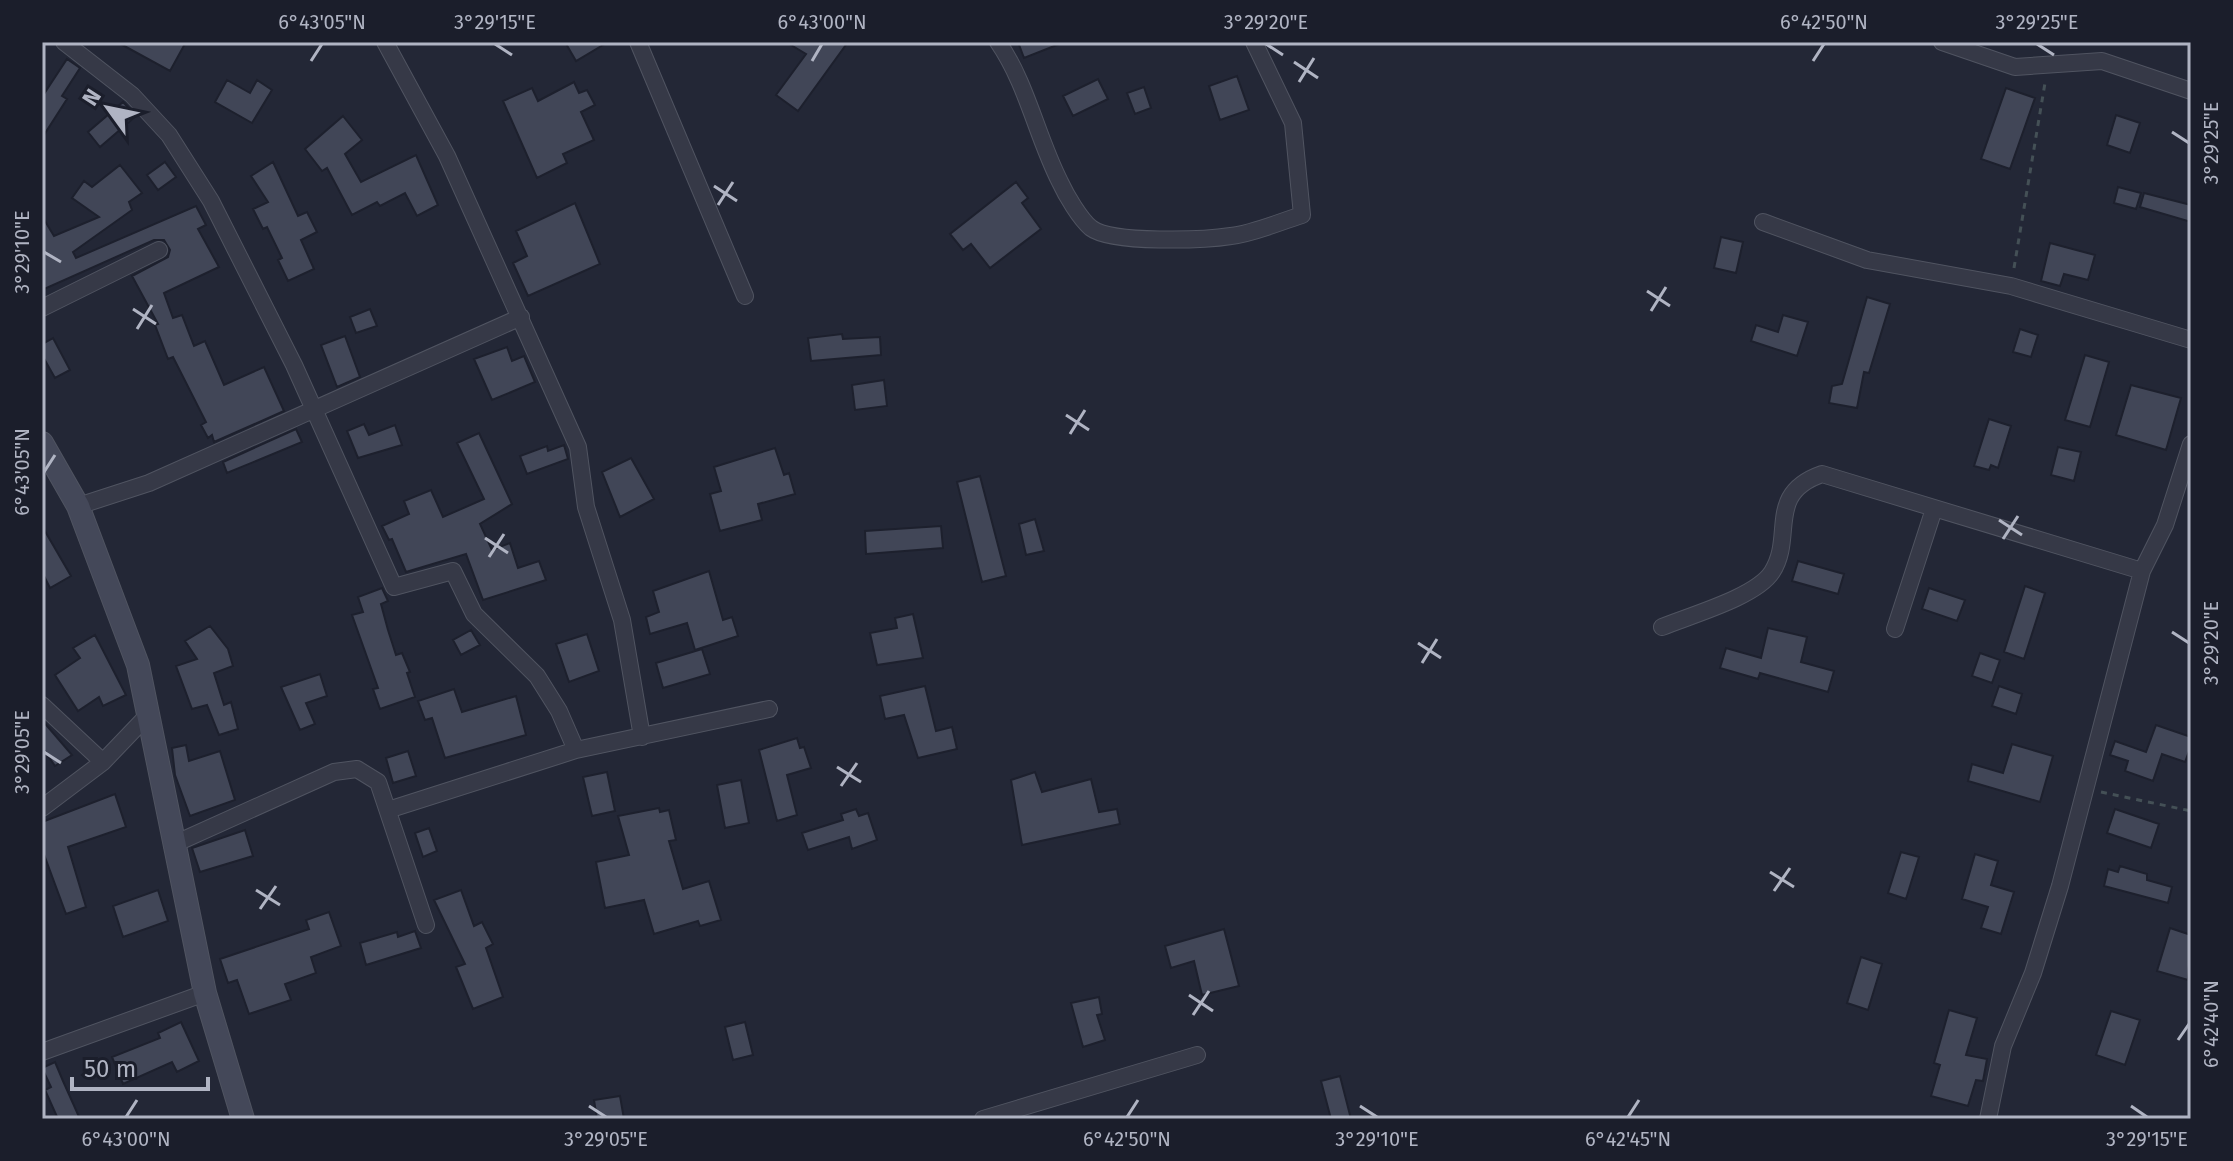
<svg xmlns="http://www.w3.org/2000/svg" width="2233" height="1161" font-family="'Fira Sans',sans-serif">
<style>
.building{fill:#414657;stroke:#1d202d;stroke-width:2}
.lines{fill:none;stroke-linecap:round;stroke-linejoin:round}
.street-casing{stroke:#505461;stroke-width:18}
.secondary-casing{stroke:#505461;stroke-width:24}
.path{stroke:#445056;stroke-width:3;stroke-dasharray:6 6;stroke-linecap:butt}
.street{stroke:#363947;stroke-width:16}
.secondary{stroke:#444859;stroke-width:22}
.ticks{fill:none;stroke:#b0b4c3;stroke-width:3}
.neatline{fill:none;stroke:#b0b4c3;stroke-width:3}
.ticks-label{font-size:20px;text-anchor:middle;fill:#b0b4c3}
</style>
<rect width="100%" height="100%" fill="#232736"/>
<path class="building" d="M117 42H186L170 71Z
M565 42H608L576 61Z
M786 42H848L798 111 776 95 806 54Z
M1018 42H1062V43L1024 58Z
M67 59 80 68 62 96 67 99 42 138V97Z
M1237 76 1249 110 1220 120 1209 86Z
M1098 79 1108 99 1073 116 1063 96Z
M227 80 250 93 257 80 272 90 252 123 215 102Z
M574 82 579 93 587 90 595 105 581 112 594 140 563 154 567 163 537 178 503 101 532 88 538 101Z
M1144 87 1151 108 1135 114 1127 93Z
M2006 88 2035 98 2010 169 1981 159Z
M123 102 136 116 100 147 88 132Z
M2116 115 2140 123 2130 153 2107 145Z
M343 116 362 140 345 154 361 182 416 155 438 205 417 216 405 193 380 206 377 202 352 215 327 168 322 171 305 149Z
M165 162 176 177 158 190 147 175Z
M273 162 298 216 307 212 317 232 301 240 314 269 288 281 278 260 282 258 267 227 263 229 253 209 268 202 251 176Z
M120 165 142 193 129 202 132 210 73 252 76 258 196 206 206 225 198 229 219 267 164 293 173 318 182 315 194 346 205 341 224 385 264 367 284 411 214 442 212 435 208 438 201 425 206 422 173 357 168 359 155 325 158 324 132 276 168 257 170 250 164 240H154L42 290V216L54 236 99 217 72 198 84 181 92 187Z
M1016 182 1028 198 1022 203 1041 229 990 268 971 244 963 250 950 234Z
M2118 187 2141 193 2136 209 2114 203Z
M2144 193 2191 205V222L2140 207Z
M575 203 600 264 528 296 513 263 527 256 516 231Z
M1721 237 1743 242 1736 273 1714 268Z
M2050 243 2095 255 2088 280 2064 274 2060 286 2041 281Z
M1867 297 1890 304 1869 373 1864 372 1857 408 1829 403 1832 386 1842 384Z
M370 309 377 326 356 333 350 317Z
M1783 315 1808 322 1797 356 1751 341 1756 325 1778 332Z
M2020 329 2038 335 2031 357 2013 352Z
M842 334 843 339 880 337 881 355 811 361 808 338Z
M345 336 360 377 337 387 321 345Z
M53 338 70 370 55 378 42 355V344Z
M507 347 512 361 524 356 535 382 492 400 474 359Z
M2085 355 2109 362 2090 427 2065 420Z
M884 380 887 406 855 410 852 385Z
M2131 385 2181 398 2166 450 2116 435Z
M1989 419 2011 426 1998 468 1991 465 1989 470 1974 466Z
M364 424 369 435 395 425 402 445 358 458 347 431Z
M296 429 302 442 227 473 223 462Z
M479 433 512 504 480 524 492 550 510 543 518 568 539 561 546 580 483 600 466 554 406 572 392 539 389 540 382 526 409 514 404 501 431 490 443 517 484 499 457 443Z
M564 445 568 459 527 474 520 456 547 446 548 451Z
M2058 447 2081 452 2074 481 2051 475Z
M775 448 784 475 789 473 795 494 758 504 762 520 720 531 710 494 721 491 714 467Z
M631 458 654 499 620 517 602 472Z
M980 476 1006 576 982 582 957 482Z
M1035 519 1044 551 1026 555 1019 524Z
M42 526 71 576 50 588 42 572Z
M941 526 943 548 866 554 865 531Z
M1798 561 1844 574 1838 594 1792 581Z
M709 571 723 620 732 617 738 636 695 650 687 623 650 634 646 617 659 612 653 591Z
M2025 586 2045 593 2024 659 2004 652Z
M382 588 388 601 381 604 388 630 396 655 402 653 410 672 407 673 415 697 380 709 373 689 378 688 352 615 363 612 358 597Z
M1929 588 1965 600 1957 621 1922 609Z
M913 614 923 658 877 665 870 633 897 628 895 618Z
M210 626 228 649 233 666 214 673 224 705 231 702 238 729 219 735 207 705 192 709 176 666 197 659 185 641Z
M1768 628 1807 637 1801 662 1834 671 1828 692 1760 673 1758 679 1720 668 1726 648 1761 658Z
M471 630 480 645 461 655 453 640Z
M587 634 599 671 569 682 556 644Z
M95 635 126 695 103 706 99 697 78 711 55 675 80 658 73 648Z
M702 649 710 674 663 688 656 663Z
M1980 653 2000 660 1992 683 1972 676Z
M320 674 327 696 306 703 315 724 300 730 281 687Z
M925 686 936 731 952 727 957 749 918 758 904 715 885 719 880 696Z
M1999 686 2022 694 2016 714 1992 706Z
M454 689 462 712 516 696 526 735 445 758 432 718 425 720 418 701Z
M42 720 72 755 55 766 42 747Z
M2156 725 2191 737V746L2185 762 2162 754 2153 781 2125 771 2128 761 2110 755 2115 741 2146 752Z
M797 738 800 748 804 747 811 768 787 775 797 815 777 821 759 750Z
M2012 744 2053 756 2040 802 1968 781 1972 764 2003 773Z
M186 745 189 761 220 751 235 800 190 816 175 775 172 748Z
M408 751 416 776 393 783 386 758Z
M607 772 615 811 592 816 583 777Z
M1035 772 1042 792 1091 779 1099 812 1117 809 1120 824 1022 845 1011 780Z
M741 780 749 823 725 828 717 785Z
M115 794 126 827 68 847 86 907 66 914 42 849V822Z
M659 808 660 812 669 810 676 840 669 841 683 889 709 881 721 920 700 926 698 921 654 934 644 900 605 908 596 862 629 855 618 816Z
M856 809 859 816 868 813 877 840 852 849 849 837 808 850 802 833 843 820 841 814Z
M2115 809 2159 824 2151 848 2107 833Z
M429 828 437 851 423 857 415 833Z
M245 830 253 856 200 872 192 848Z
M1901 852 1919 857 1906 899 1888 893Z
M1975 854 1998 861 1991 885 2014 892 2001 934 1981 928 1988 907 1962 899Z
M2120 866 2147 874V880L2172 887 2168 903 2104 886 2108 869 2118 872Z
M158 890 168 921 123 937 113 906Z
M461 890 474 926 482 922 493 944 486 948 503 997 473 1009 456 967 465 964 434 900Z
M329 912 341 946 311 957 316 973 285 984 291 1000 249 1014 237 980 228 983 220 959 309 929 306 920Z
M2170 928 2191 935 2188 980 2157 971Z
M1224 929 1239 986 1202 995 1194 961 1171 968 1165 946Z
M415 931 421 948 366 965 360 943 397 932 398 937Z
M1861 957 1882 964 1868 1010 1847 1003Z
M1099 997 1102 1014 1097 1015 1105 1040 1083 1047 1071 1003Z
M1949 1010 1977 1018 1966 1055 1987 1059 1983 1081 1976 1080 1968 1106 1931 1096 1940 1065 1934 1063Z
M2111 1011 2140 1020 2125 1065 2096 1055Z
M181 1022 199 1061 177 1072 172 1062 123 1084 112 1057 160 1038 158 1033Z
M745 1022 753 1055 733 1060 725 1027Z
M55 1062 63 1081 80 1119H58L45 1090 51 1087 42 1068Z
M1340 1076 1351 1119H1331L1321 1081Z
M620 1096 624 1119H597L594 1100Z"/>
<g class="lines">
<defs>
<path id="street" d="M64 42 132 95 169 135 211 201 294 365 394 587 453 571 474 614 537 676 559 711 576 750
M385 42 447 156 578 447 586 507 622 620 642 737
M638 42 745 296
M998 42C1027 84 1037 137 1060 182 1066 195 1080 219 1091 228 1112 244 1205 240 1231 236 1255 233 1279 222 1302 215L1293 123 1254 42
M1942 42 2015 67 2102 61 2191 91
M1763 222 1867 260 2011 286 2191 340
M42 308 159 250
M78 506 149 483 521 317
M1662 627C1691 615 1756 597 1772 572 1795 536 1765 494 1822 474L2142 571 2165 525 2191 444
M1895 629 1934 509
M42 705 103 762
M42 808 103 762 147 716
M388 810 576 750 769 709
M172 845 334 772 357 769 378 782 426 925
M42 1052 205 993
M983 1119 1197 1055
M1988 1119 2003 1046 2033 973 2060 886 2142 571"/>
<path id="secondary" d="M42 443 78 506 138 665 205 993 243 1119"/>
</defs>
<use href="#street" class="street-casing"/>
<use href="#secondary" class="secondary-casing"/>
<path class="path" d="M2014 268 2045 83
M2101 792 2191 811"/>
<use href="#street" class="street"/>
<use href="#secondary" class="secondary"/>
</g>
<path class="ticks" d="M495 44 512 55M1266 44 1283 55M2037 44 2054 55M311 61 322 44M812 61 822 44M1813 61 1824 44M1294 62 1318 78M1299 82 1314 58M2172 132 2189 143M714 186 737 201M718 205 733 182M44 252 61 262M1647 291 1670 306M133 309 156 324M1651 311 1666 287M137 329 152 305M1066 415 1089 430M1070 434 1085 410M44 472 55 455M1999 520 2022 535M485 538 508 553M2003 539 2018 516M489 557 504 534M2172 632 2189 643M1418 643 1441 658M1422 663 1437 639M44 752 61 763M837 767 861 782M841 786 857 763M1770 872 1794 887M256 890 280 905M1774 891 1790 868M260 909 276 886M1189 995 1213 1011M1193 1015 1209 991M2178 1040 2189 1024M589 1106 606 1117M1360 1106 1377 1117M2131 1106 2147 1117M126 1117 137 1100M1127 1117 1138 1100M1628 1117 1639 1100"/>
<rect width="2233" height="1161" fill="none" stroke="#1b1e2b" stroke-width="88"/>
<g transform="translate(108 108) rotate(303)" stroke="#1b1e2b" stroke-width="6" paint-order="stroke">
<path d="M0-6L14 30L0 20L-14 30Z" fill="#b0b4c3"/>
<text y="-12" font-size="22" font-weight="bold" text-anchor="middle" fill="#b0b4c3">N</text>
</g>
<path d="M72 1077v12h136v-12" fill="none" stroke="#b0b4c3" stroke-width="4"/>
<text x="84" y="1077" font-size="24" fill="#b0b4c3" stroke="#1b1e2b" stroke-width="6" paint-order="stroke">50 m</text>
<rect x="44" y="44" width="2145" height="1073" class="neatline"/>
<g class="ticks-label">
<text x="322" y="29">6°43'05"N</text>
<text x="495" y="29">3°29'15"E</text>
<text x="822" y="29">6°43'00"N</text>
<text x="1266" y="29">3°29'20"E</text>
<text x="1824" y="29">6°42'50"N</text>
<text x="2037" y="29">3°29'25"E</text>
<text transform="translate(2211 143) rotate(-90)" y="7">3°29'25"E</text>
<text transform="translate(22 252) rotate(-90)" y="7">3°29'10"E</text>
<text transform="translate(22 472) rotate(-90)" y="7">6°43'05"N</text>
<text transform="translate(2211 643) rotate(-90)" y="7">3°29'20"E</text>
<text transform="translate(22 752) rotate(-90)" y="7">3°29'05"E</text>
<text transform="translate(2211 1024) rotate(-90)" y="7">6°42'40"N</text>
<text x="126" y="1146">6°43'00"N</text>
<text x="606" y="1146">3°29'05"E</text>
<text x="1127" y="1146">6°42'50"N</text>
<text x="1377" y="1146">3°29'10"E</text>
<text x="1628" y="1146">6°42'45"N</text>
<text x="2147" y="1146">3°29'15"E</text>
</g>
</svg>
